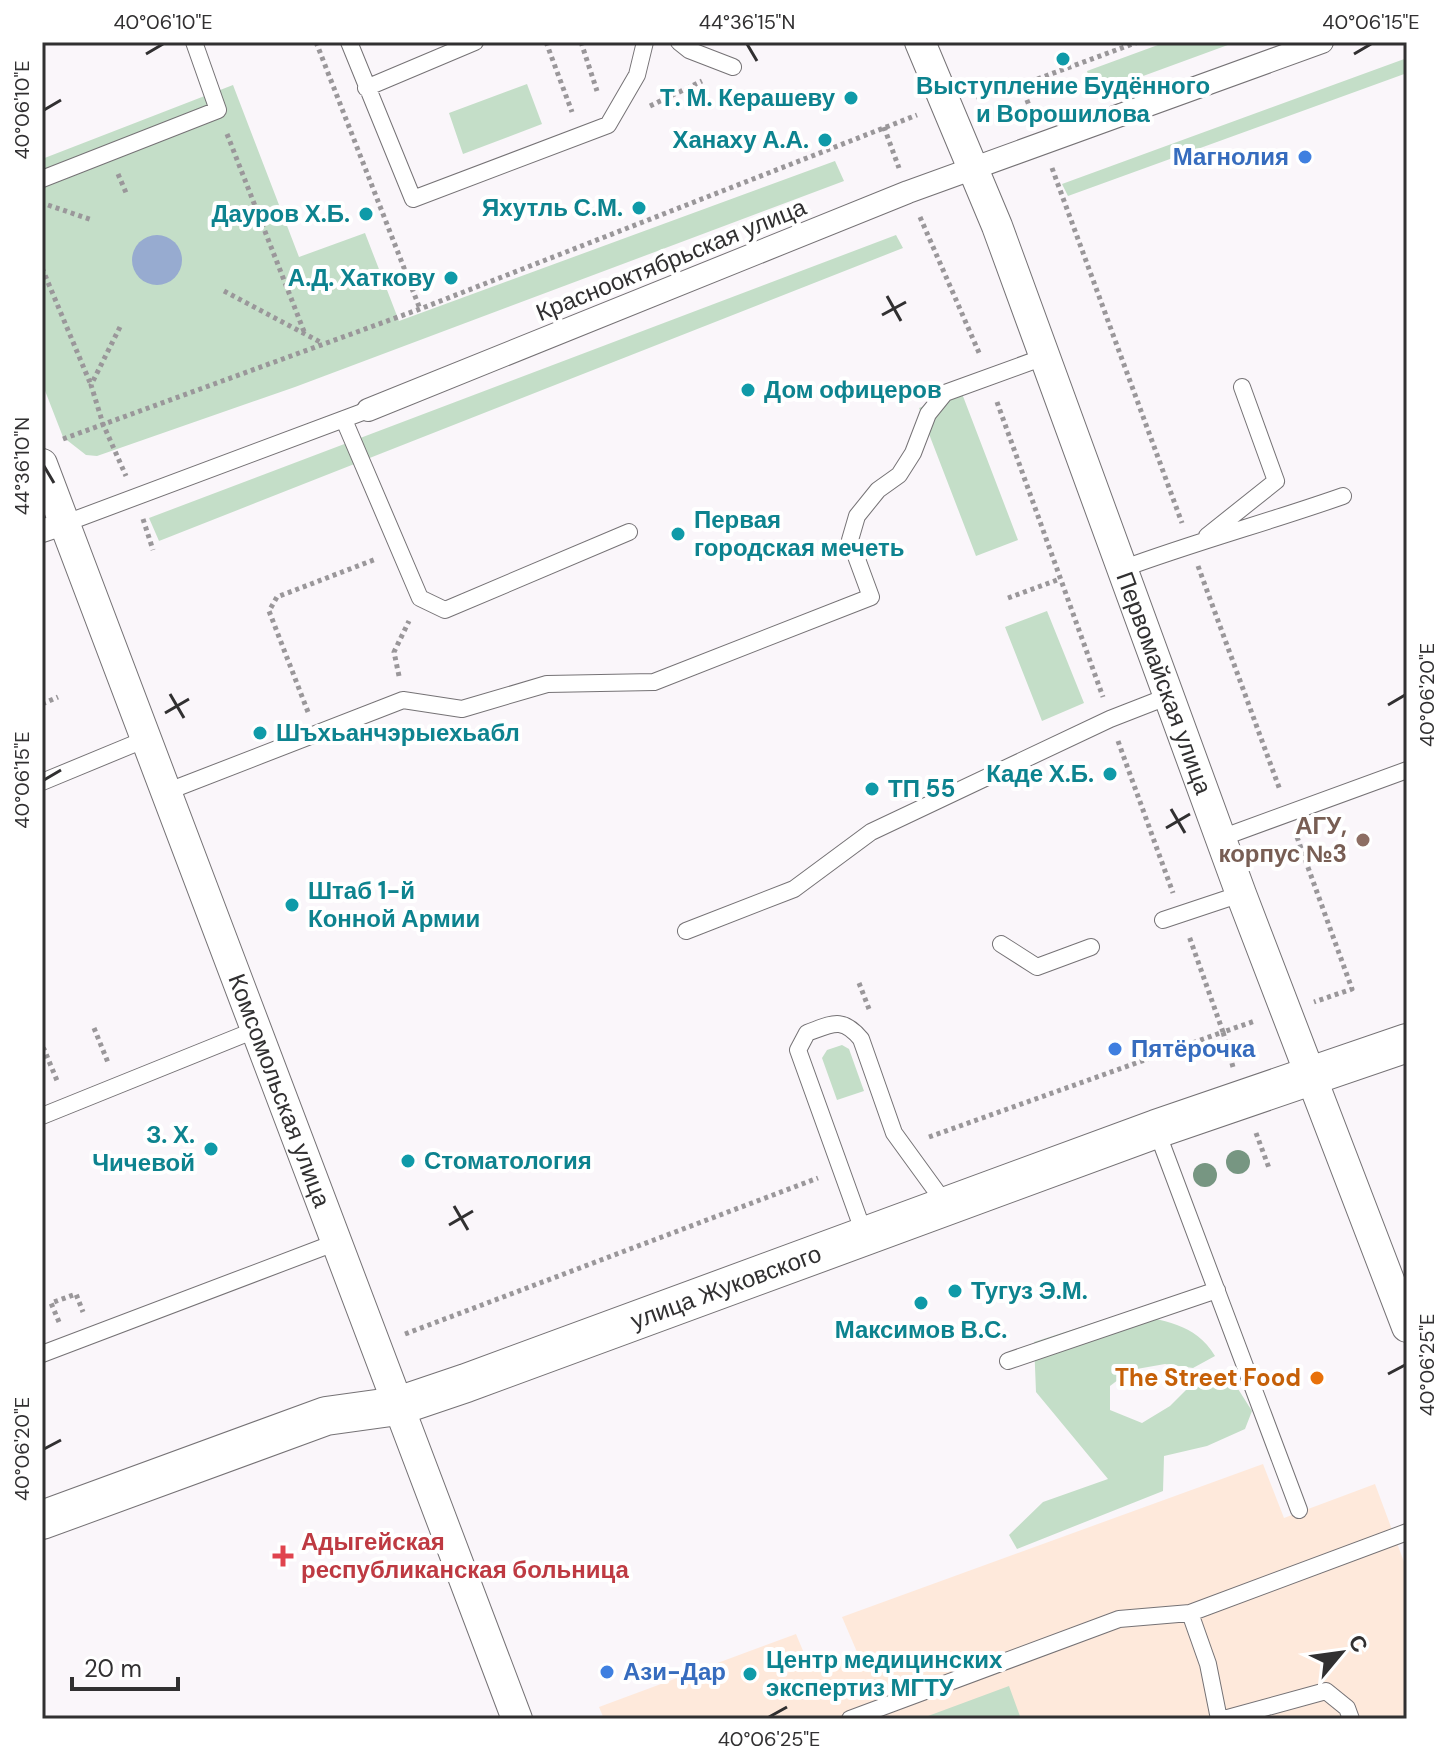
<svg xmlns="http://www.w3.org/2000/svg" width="1449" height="1761" font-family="'DM Sans',sans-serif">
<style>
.education{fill:#fee9db}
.green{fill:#c4dec8}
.water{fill:#97abd0}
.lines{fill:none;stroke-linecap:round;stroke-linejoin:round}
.service-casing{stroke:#757275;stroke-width:18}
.pedestrian-casing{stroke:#757275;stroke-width:24}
.minor-casing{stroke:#757275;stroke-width:32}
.tertiary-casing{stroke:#757275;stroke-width:40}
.path{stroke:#9a979a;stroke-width:5;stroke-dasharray:4 4;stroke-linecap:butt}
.service{stroke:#fff;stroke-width:16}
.pedestrian{stroke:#fff;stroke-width:22}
.minor{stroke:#fff;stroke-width:30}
.tertiary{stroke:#fff;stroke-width:38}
.tree{fill:#779682}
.ticks{fill:none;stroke:#313031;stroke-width:3}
.culture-dot{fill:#0f9aa8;stroke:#fff;stroke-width:3}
.shop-dot{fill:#3f7fe0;stroke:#fff;stroke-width:3}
.education-dot{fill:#8d6e63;stroke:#fff;stroke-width:3}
.food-dot{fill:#e8710a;stroke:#fff;stroke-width:3}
.health-dot{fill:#e0444e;stroke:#fff;stroke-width:3}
.labels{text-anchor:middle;stroke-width:8;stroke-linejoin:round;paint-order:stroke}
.culture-label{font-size:24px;font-weight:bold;fill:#0d838f;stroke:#fff;text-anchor:start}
.shop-label{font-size:24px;font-weight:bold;fill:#366cbe;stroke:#fff;text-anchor:start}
.street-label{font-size:24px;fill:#313031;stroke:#fff}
.education-label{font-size:24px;font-weight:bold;fill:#785e54;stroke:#fff;text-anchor:end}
.food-label{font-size:24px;font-weight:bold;fill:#c56008;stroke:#fff;text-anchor:end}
.health-label{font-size:24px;font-weight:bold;fill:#be3a42;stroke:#fff;text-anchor:start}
.neatline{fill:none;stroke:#313031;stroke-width:3}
.ticks-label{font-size:20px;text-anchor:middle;fill:#313031}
</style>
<rect width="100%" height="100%" fill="#faf6fa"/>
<path class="education" d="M1263 1464 1284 1518 1375 1484 1407 1570V1719H604L599 1707 796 1634 811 1670 857 1652 842 1617Z"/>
<path class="green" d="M1166 42H1236L1094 94 1087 71Z
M1407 58V73L1068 196 1062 184Z
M527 84 542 124 463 154 449 113Z
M233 85 299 257 365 233 399 321 835 161 844 181 295 387 97 456 86 455 63 437 42 383V159Z
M896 235 903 248 159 541 149 518Z
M961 391 1018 540 976 556 919 408Z
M1047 611 1084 703 1042 721 1005 627Z
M842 1045 849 1049 864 1091 837 1100 822 1058 827 1050Z
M1127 1312C1163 1322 1195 1322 1215 1356L1193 1368 1165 1364 1131 1370 1110 1386V1410L1142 1423 1170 1406 1202 1374 1233 1381 1252 1411 1245 1429 1207 1446 1164 1456 1163 1491 1017 1549 1009 1535 1043 1502 1108 1479 1036 1392 1034 1342Z
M1009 1686 1021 1719H929L928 1716Z"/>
<path class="water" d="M132 260a25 25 0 1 1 50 0a25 25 0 1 1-50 0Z"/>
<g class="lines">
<defs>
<path id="service" d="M349 42 413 199 608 125 637 75 645 42
M679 42 689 50 733 67
M366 88 475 42
M42 179 218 110 194 42
M344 420 420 598 445 610 629 532
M66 523 368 410
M1207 536 1276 481 1242 387
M1122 569C1195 542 1269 522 1343 496
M42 782 146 739
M166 792 403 700 462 709 547 684 654 682 871 597 850 540 857 516 878 490 899 475 913 453 928 414 945 393 1044 357
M1221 838 1407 770
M1163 920 1241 894
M686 931 794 889 871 832 1110 719 1169 696
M1001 944 1037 967 1091 947
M42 1116 255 1030
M1156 1129 1299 1510
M865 1236 798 1050 807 1033C832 1024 842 1016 861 1039L894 1133 947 1206
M42 1354 337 1242
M1008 1361 1217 1290
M1190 1613 1208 1664 1219 1719
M850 1719 1119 1619 1190 1613 1407 1532
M1224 1719 1326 1691 1347 1708 1351 1719"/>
<path id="pedestrian" d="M368 410 908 192 1322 42
M42 531 66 523"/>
<g id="minor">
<path id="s1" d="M920 42 997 226 1241 894 1407 1327"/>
<path id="s2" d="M42 464 517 1719"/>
</g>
<g id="tertiary">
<path id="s3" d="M42 1520 326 1416 398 1406 466 1383 1156 1129 1407 1043"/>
</g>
</defs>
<use href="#service" class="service-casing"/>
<use href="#pedestrian" class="pedestrian-casing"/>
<use href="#minor" class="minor-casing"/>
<use href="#tertiary" class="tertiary-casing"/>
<path class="path" d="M316 42 420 309
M546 42 572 112
M581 42 597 91
M1021 85 1034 118
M976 97 1021 85 1138 42
M650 106 702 81
M884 127 899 168
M227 134 305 334
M1052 168 1182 523
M118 174 127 195
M48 205 92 220
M920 217 980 355
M42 268 91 385
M224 291 322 343
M120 327 91 385 103 424 126 476
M997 402 1103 697
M63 439 420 309 917 115
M143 519 153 550
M1198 566 1280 790
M1008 598 1060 579
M399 676 394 652 409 621
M42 704 58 697
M308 712 269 611 277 597 376 559
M1118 741 1173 893
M1297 837 1352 989 1314 1002
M859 983 869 1009
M94 1028 109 1065
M42 1050 44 1049 58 1083
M1233 1067 1223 1032 1255 1021
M1256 1133 1269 1168
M929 1137 1223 1032 1189 936
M59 1322 51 1303 76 1294 83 1312
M405 1334 818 1178"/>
<use href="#service" class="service"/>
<use href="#pedestrian" class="pedestrian"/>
<use href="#minor" class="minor"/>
<use href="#tertiary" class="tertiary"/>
</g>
<g class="tree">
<circle cx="1238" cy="1162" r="12"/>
<circle cx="1205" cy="1175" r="12"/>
</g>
<path class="ticks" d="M747 44 757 61M146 54 163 44M1354 54 1371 44M44 110 61 100M887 296 901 321M882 315 906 302M44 466 54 483M170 694 184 718M1388 705 1405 695M165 713 189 699M44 780 61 770M1171 809 1185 833M1166 828 1190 814M454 1206 468 1230M449 1225 473 1211M1388 1374 1405 1365M44 1449 61 1440M769 1717 787 1707"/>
<g class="culture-dot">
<circle cx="1063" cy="59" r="8"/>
<circle cx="851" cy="98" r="8"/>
<circle cx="825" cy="140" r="8"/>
<circle cx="639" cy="208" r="8"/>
<circle cx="366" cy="214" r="8"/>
<circle cx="451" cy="278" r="8"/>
<circle cx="748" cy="390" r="8"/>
<circle cx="678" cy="534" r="8"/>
<circle cx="260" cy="733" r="8"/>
<circle cx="1110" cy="774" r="8"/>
<circle cx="872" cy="789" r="8"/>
<circle cx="292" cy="905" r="8"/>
<circle cx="211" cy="1149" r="8"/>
<circle cx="408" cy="1161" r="8"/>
<circle cx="955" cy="1291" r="8"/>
<circle cx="921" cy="1303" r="8"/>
<circle cx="750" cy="1674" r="8"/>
</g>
<g class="shop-dot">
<circle cx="1305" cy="157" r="8"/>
<circle cx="1115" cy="1049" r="8"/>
<circle cx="607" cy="1672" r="8"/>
</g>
<circle class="education-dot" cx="1363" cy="840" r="8"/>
<circle class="food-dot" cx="1317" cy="1378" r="8"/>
<path class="health-dot" d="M279 1544h8v8h8v8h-8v8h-8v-8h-8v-8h8z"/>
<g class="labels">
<g class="culture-label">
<text x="1063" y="94" text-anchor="middle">Выступление Будённого<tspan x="1063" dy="28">и Ворошилова</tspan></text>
<text x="835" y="106" text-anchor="end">Т. М. Керашеву</text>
<text x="809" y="148" text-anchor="end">Ханаху А.А.</text>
<text x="623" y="216" text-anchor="end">Яхутль С.М.</text>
<text x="350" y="222" text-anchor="end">Дауров Х.Б.</text>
<text x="435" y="286" text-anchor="end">А.Д. Хаткову</text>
<text x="764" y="398">Дом офицеров</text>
<text x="694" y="528">Первая<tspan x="694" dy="28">городская мечеть</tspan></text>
<text x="276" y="741">Шъхьанчэрыехьабл</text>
<text x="1094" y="782" text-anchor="end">Каде Х.Б.</text>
<text x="888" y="797">ТП 55</text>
<text x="308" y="899">Штаб 1-й<tspan x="308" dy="28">Конной Армии</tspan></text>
<text x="195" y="1143" text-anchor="end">З. Х.<tspan x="195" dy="28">Чичевой</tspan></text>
<text x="424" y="1169">Стоматология</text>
<text x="971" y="1299">Тугуз Э.М.</text>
<text x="921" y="1338" text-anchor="middle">Максимов В.С.</text>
<text x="766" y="1668">Центр медицинских<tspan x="766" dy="28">экспертиз МГТУ</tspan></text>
</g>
<g class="shop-label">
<text x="1289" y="165" text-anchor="end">Магнолия</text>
<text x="1131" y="1057">Пятёрочка</text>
<text x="623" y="1680">Ази-Дар</text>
</g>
<g class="street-label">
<text transform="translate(671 260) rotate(-22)" y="8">Краснооктябрьская улица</text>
<text dy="8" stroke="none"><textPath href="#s1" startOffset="686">Первомайская улица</textPath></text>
<text dy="8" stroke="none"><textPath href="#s2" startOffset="670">Комсомольская улица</textPath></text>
<text dy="8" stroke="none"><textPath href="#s3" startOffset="724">улица Жуковского</textPath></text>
</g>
<g class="education-label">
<text x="1347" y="834">АГУ,<tspan x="1347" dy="28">корпус №3</tspan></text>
</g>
<g class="food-label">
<text x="1301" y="1386">The Street Food</text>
</g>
<g class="health-label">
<text x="301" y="1550">Адыгейская<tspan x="301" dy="28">республиканская больница</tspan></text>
</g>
</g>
<rect width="1449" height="1761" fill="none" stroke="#ffffff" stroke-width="88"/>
<g transform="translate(1341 1653) rotate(61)" stroke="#ffffff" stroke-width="6" paint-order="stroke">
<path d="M0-6L14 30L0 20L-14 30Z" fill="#313031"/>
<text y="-12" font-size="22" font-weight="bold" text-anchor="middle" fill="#313031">С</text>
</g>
<path d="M72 1677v12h106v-12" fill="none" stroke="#313031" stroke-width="4"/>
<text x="84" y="1677" font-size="24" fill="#313031" stroke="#ffffff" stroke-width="6" paint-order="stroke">20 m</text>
<rect x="44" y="44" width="1361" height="1673" class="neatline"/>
<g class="ticks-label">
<text x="163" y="29">40°06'10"E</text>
<text x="747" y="29">44°36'15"N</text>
<text x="1371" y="29">40°06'15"E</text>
<text transform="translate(22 110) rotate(-90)" y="7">40°06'10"E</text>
<text transform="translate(22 466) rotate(-90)" y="7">44°36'10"N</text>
<text transform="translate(1427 695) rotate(-90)" y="7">40°06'20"E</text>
<text transform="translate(22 780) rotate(-90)" y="7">40°06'15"E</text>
<text transform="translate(1427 1365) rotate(-90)" y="7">40°06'25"E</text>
<text transform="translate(22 1449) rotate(-90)" y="7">40°06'20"E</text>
<text x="769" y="1746">40°06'25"E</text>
</g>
</svg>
